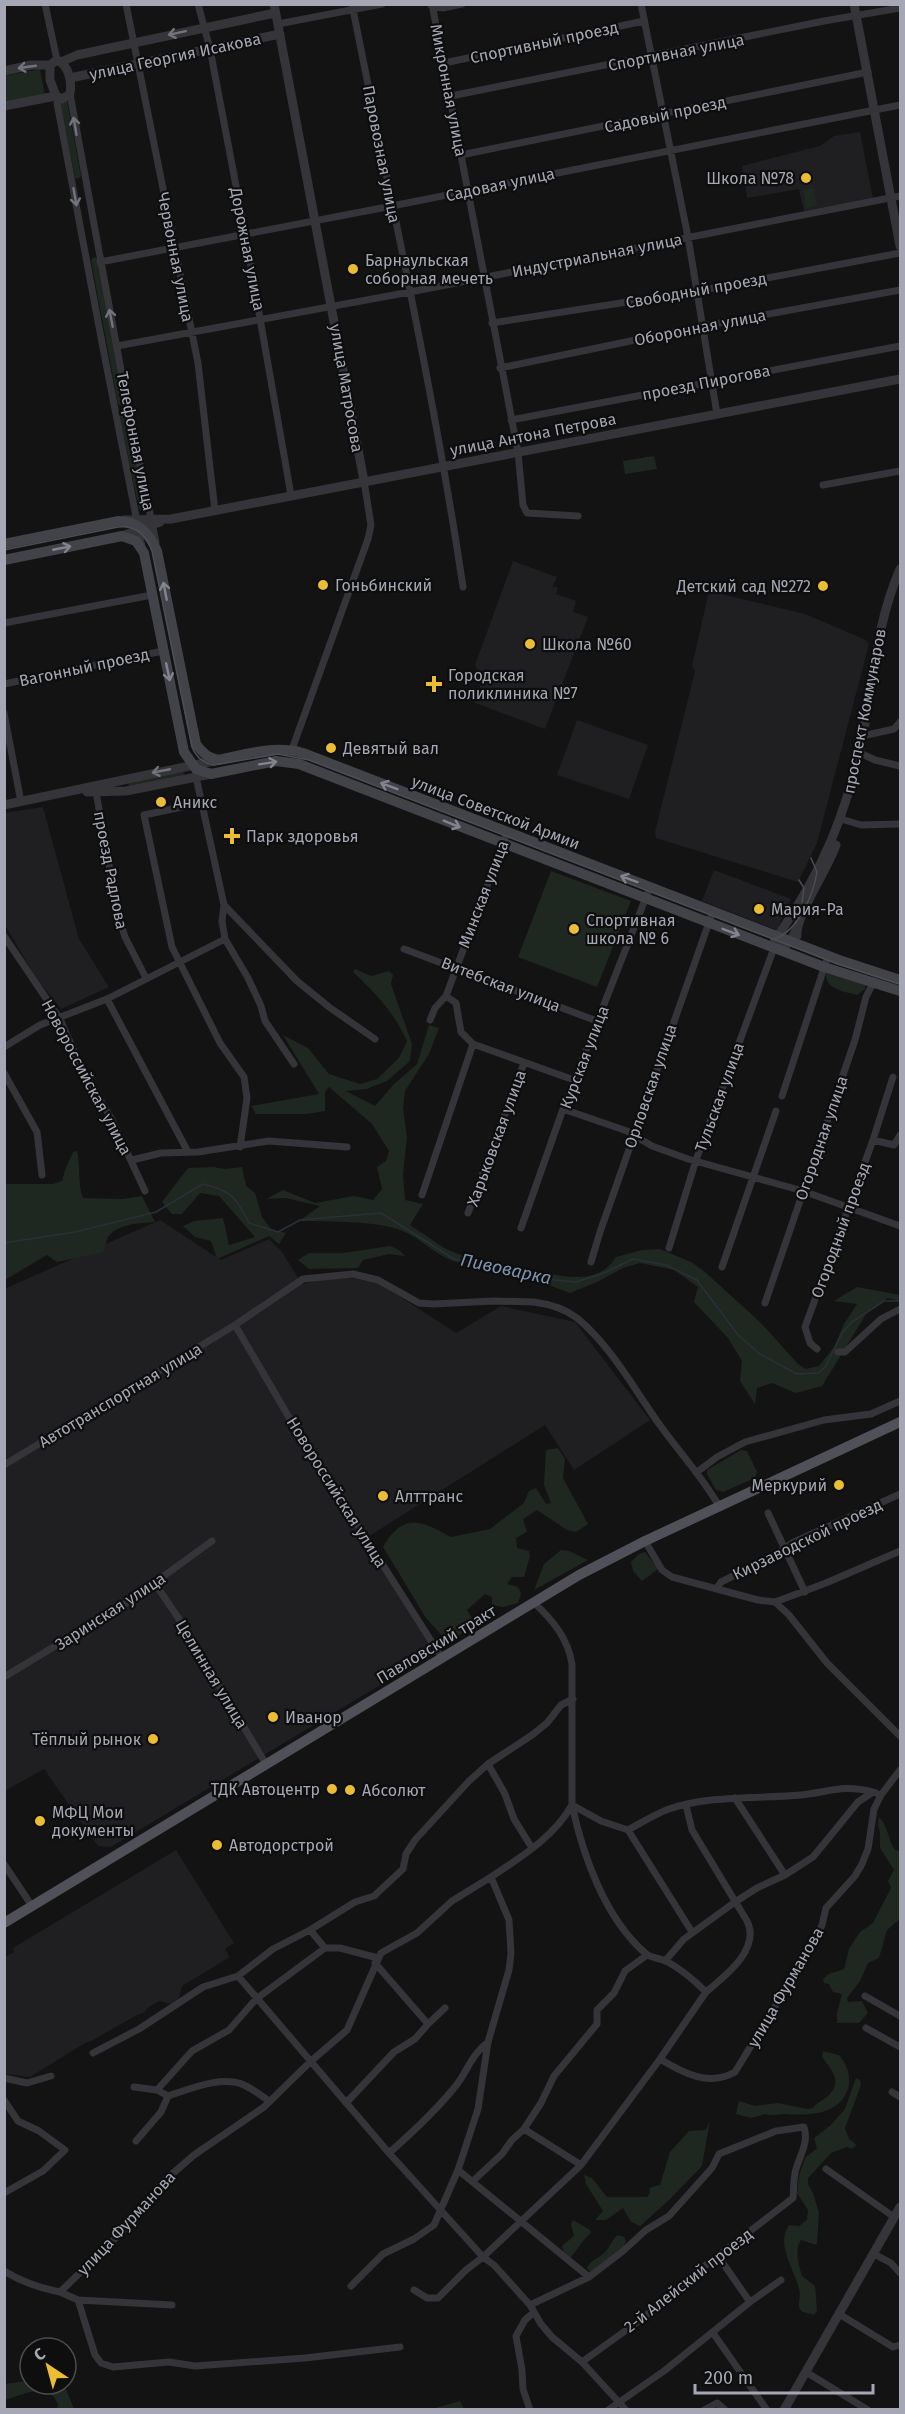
<svg xmlns="http://www.w3.org/2000/svg" width="905" height="2414" font-family="'Fira Sans',sans-serif">
<style>
.built{fill:#1f1f21}
.green{fill:#1f2721}
.lines{fill:none;stroke-linecap:round;stroke-linejoin:round}
.stream{stroke:#2a3038;stroke-width:1.5}
.minor{stroke:#343439;stroke-width:7}
.tertiary{stroke:#343439;stroke-width:9}
.secondary{stroke:#424349;stroke-width:10}
.primary{stroke:#505158;stroke-width:10}
.tram{stroke:#4d4e54;stroke-width:1.5}
.oneway{stroke:#72747d}
.oneway2{stroke:#82858f}
.poi-dot{fill:#eabd35;stroke:#0e0e0f;stroke-width:2}
.labels{text-anchor:middle;stroke-width:4.5;stroke-linejoin:round;paint-order:stroke}
.street-label{font-size:16px;fill:#a5a8b4;stroke:#0e0e0f}
.poi-label{font-size:16px;fill:#a5a8b4;stroke:#0e0e0f;text-anchor:start}
.water-label{font-size:18px;font-style:italic;fill:#7d93af;stroke:#0e0e0f}
</style>
<rect width="100%" height="100%" fill="#131314"/>
<path class="built" d="M860 132 873 199 804 211 799 189 747 198 742 166 820 146 834 136Z
M513 561 557 577 553 586 558 588 556 594 576 601 573 612 588 617 545 729 475 703 482 681 475 665Z
M709 591 805 614 866 640 869 644 817 843 798 882 656 838 655 832 695 671 692 666Z
M577 720 648 745 629 799 557 775Z
M43 807 79 939 109 987 61 1009 36 978 5 925 4 813Z
M714 870 791 899 777 930 702 901Z
M160 1220 221 1260 269 1239 282 1252 302 1284 328 1278H351L379 1283 456 1333 501 1306 575 1322 650 1420 574 1470 545 1425 363 1540 428 1642 431 1649 427 1657 111 1847 98 1846 44 1769 5 1791 4 1289Z
M176 1850 234 1943 225 1949 230 1957 182 1986 179 1998 171 2004 159 2001 147 2008 145 2012 137 2015 91 2041 85 2043 30 2077 5 2074V1957L14 1952 13 1948Z"/>
<path class="green" d="M40 69 45 96 5 104V76Z
M67 101 81 176 78 179 75 178 60 102Z
M814 188 817 206 806 208 803 190Z
M94 257 97 258 125 403 122 406 118 404 91 260Z
M124 413 127 414 145 508 142 511 139 509 120 416Z
M654 456 657 469 625 474 623 461Z
M183 770 184 775 129 786 128 782Z
M551 871 631 901 597 987 518 957Z
M355 969 371 976 389 971 393 975 391 984 412 1044 410 1061 387 1081 366 1089 346 1091 375 1106 393 1085 417 1064 429 1025 439 1028 429 1054 405 1091 403 1108 407 1137 403 1174 405 1200 423 1204 410 1225 446 1249 466 1257 462 1263C440 1260 425 1241 405 1232 378 1220 329 1222 299 1221L320 1206 286 1198 266 1199 283 1190 315 1203 354 1196 373 1200 382 1189 377 1167 386 1161 389 1151 372 1124 329 1087 325 1092V1111L307 1114H256L251 1106 319 1094 283 1035 308 1048 329 1074 360 1084 377 1079 399 1058 407 1041C395 1014 375 992 353 972Z
M826 973 865 985V989L857 995C845 992 824 989 826 973Z
M77 1151C81 1167 77 1183 83 1198L122 1199 142 1196 155 1222C141 1223 117 1224 108 1237 106 1241 105 1248 104 1252L57 1262 47 1255 5 1280V1184H53L62 1181 65 1170 73 1152Z
M213 1167 225 1169 242 1167 246 1186 255 1193 262 1217 271 1229 286 1233 279 1244 269 1236 217 1259 211 1241 195 1237 183 1226 194 1221 223 1218 229 1245 255 1237 219 1196 200 1193 182 1214H172L162 1202 188 1168Z
M390 1246 399 1250 405 1256 389 1254 363 1260 358 1268 309 1269 298 1260 309 1253H343Z
M660 1249 691 1262 704 1271 761 1323 798 1364 806 1369 819 1366 834 1347 844 1324 857 1304 834 1301 857 1287 900 1295V1301L888 1298 868 1311 822 1386 796 1393 772 1383 757 1388 755 1404 740 1381 742 1361 728 1338 694 1302 698 1287 674 1270 640 1263 623 1268 597 1282 570 1293 530 1278 539 1272C566 1277 599 1285 616 1257L642 1250Z
M558 1448 565 1459 563 1478 588 1524 576 1532 567 1530 537 1510 523 1519 527 1532 516 1538 517 1548 529 1551 530 1556 524 1577H512L507 1584 518 1587 521 1594 518 1603 503 1607 492 1605V1597L485 1594 467 1610 474 1622C465 1632 458 1639 444 1638L426 1618 383 1547C402 1513 421 1520 451 1537L490 1529 524 1503 529 1491 536 1488 546 1504 551 1503 544 1485 546 1450Z
M741 1450 747 1451 757 1472 755 1478 723 1492 716 1490 707 1474V1470Z
M561 1550 569 1551 588 1560 534 1590 544 1564Z
M645 1552 658 1569 642 1581 633 1571 631 1562 639 1554Z
M879 1817C888 1826 888 1840 895 1850L900 1851V1919L887 1930 879 1958 868 1963 860 1981 847 1998 848 2002 862 2001 868 2013 859 2023H837V2013L842 1994 833 1992 829 1984 824 1983 823 1979 829 1974 844 1969 849 1949 860 1932 873 1923 891 1888 888 1881 894 1870 880 1848V1832L878 1825Z
M823 2051 839 2055C856 2074 852 2102 825 2111 814 2115 796 2115 784 2114 776 2114 772 2117 766 2114L751 2118 736 2114 739 2101 755 2106 778 2103 807 2109 813 2108C817 2102 822 2101 828 2096 843 2082 832 2070 822 2057Z
M856 2078 860 2080 861 2085 845 2128 849 2139 857 2145 852 2149 847 2147 831 2153 808 2178V2184L813 2193 819 2213 817 2245 801 2240C794 2249 799 2266 802 2276L815 2286 817 2311 814 2315 803 2312 799 2308C798 2302 801 2296 799 2289 795 2270 775 2245 789 2225L799 2226 807 2220 808 2210 797 2193 799 2176 805 2158 817 2148 814 2138 831 2125 845 2109Z
M710 2120 702 2166 669 2200 640 2226 631 2222 623 2208 606 2220H595L603 2211 586 2184 584 2175 592 2178 607 2197H647L650 2193 649 2188 660 2185 670 2152 689 2131 706 2130Z
M573 2220 590 2230 591 2233C580 2242 577 2252 567 2261L562 2246 574 2236 571 2224Z
M618 2235 624 2237 626 2241 624 2246 590 2272 587 2268C591 2259 601 2258 606 2251 611 2245 612 2239 618 2235Z
M26 2381H30V2384H64L74 2409H57L58 2405C50 2380 22 2395 5 2400V2384Z
M460 2401 464 2409H432Z"/>
<g class="lines">
<path class="stream" d="M4 1243 75 1232 156 1212 203 1184C232 1191 236 1197 249 1223L278 1232 300 1220 381 1213 454 1259 544 1279 576 1282 604 1273 633 1259 666 1265 697 1280 738 1335 760 1354 797 1374 819 1373 826 1366 842 1333 852 1322 884 1301H900"/>
<path class="minor" d="M45 4 57 60
M126 4 198 363 215 511
M198 4 210 49 245 233 291 495
M352 4C390 198 434 392 463 587
M432 4 518 452 523 505 527 513 578 516
M641 4 688 237 717 414
M431 5 443 8 462 4
M278 24 382 4
M444 63 644 21
M70 94 128 408 156 542
M451 96 824 21 900 8
M59 99 57 103 103 348 142 547
M461 155 868 72
M100 262 392 206 900 105
M492 323 698 291 900 253
M117 346 410 292 900 196
M500 368 703 326 900 290
M511 420 900 346
M823 485 900 471
M4 623 152 595
M4 684 163 651
M4 713 21 802
M862 736 894 729 900 722
M291 752 368 539 371 525 364 481
M858 752 875 760 900 766
M196 777 224 905 222 921 225 939 248 978 261 1006 265 1021 294 1064
M96 792 118 914 125 937 146 978
M201 803 144 815 172 947 220 1043 244 1077 247 1098 240 1147
M841 819 861 825 900 824
M224 905 297 981 329 1007 375 1039
M4 936 60 1019 80 1065 112 1120 145 1191
M404 949 597 1021
M446 996 456 1003 461 1032 473 1044 574 1080
M107 999 188 1152
M430 1020 435 1008 446 996 507 832
M4 1047 40 1025 107 999 225 939
M4 1073 37 1132 42 1175
M782 1096 828 956
M563 1109 627 1131 652 1146 688 1159 803 1191 900 1226
M873 1140 893 1077
M132 1160 161 1153 198 1152 269 1141 347 1147
M422 1195 473 1044
M468 1213 524 1063
M521 1228 563 1109 650 887
M669 1248 696 1160 774 948
M591 1262 600 1232 713 911
M722 1267 776 1111
M765 1303 855 1040 866 997 874 981
M235 1325 331 1489 344 1504 442 1658
M817 1349 810 1343 805 1327 873 1140 894 1145 900 1135
M838 1352H845L881 1319 900 1309
M4 1465 235 1325 303 1279 353 1274 378 1280 419 1303 433 1304 494 1301 534 1302C549 1304 564 1308 577 1318 613 1348 635 1391 662 1428 681 1454 703 1478 719 1506
M697 1472 717 1457 745 1442 824 1420 871 1414 900 1401
M768 1513 805 1592
M645 1541 662 1570 672 1577 758 1600 775 1602 826 1583 900 1551
M156 1585 179 1619 266 1764
M717 1588 721 1582 774 1556 792 1543 900 1494
M775 1602 789 1615 827 1663 900 1736
M4 1677 156 1585 161 1578 212 1541
M488 1764 505 1794 514 1819 532 1848
M735 1798 785 1875
M686 1805 692 1830 747 1921C761 1949 725 1976 706 1992
M628 1830 692 1932
M4 1864 32 1906
M310 1930 325 1948
M665 1961 684 1939 735 1902 757 1888 785 1875 813 1857 858 1802 873 1792 876 1793
M238 1976 389 2153 483 2257 581 2165 660 2059 706 1992C694 1980 681 1969 666 1961 659 1958 650 1958 645 1953 605 1918 583 1856 572 1805L601 1821 628 1830C641 1823 655 1814 669 1809 711 1795 757 1799 801 1795 829 1792 843 1784 873 1792
M865 1996 900 2016
M428 2024 445 2008
M866 2028 900 2047
M93 2053 139 2029 203 1987 238 1976 273 1949 310 1930 355 1902 374 1896 403 1869 406 1854 415 1840 469 1781 488 1764 532 1735 547 1723 561 1705 573 1699
M660 2059C683 2073 709 2087 735 2072L812 1946 822 1925 826 1908 855 1876 862 1864 868 1849 874 1809 881 1795 900 1770
M4 2078 27 2083 51 2076
M134 2087 157 2090 192 2051 229 2030 256 1999 325 1948H340L378 1958
M157 2090 168 2096C190 2089 222 2075 244 2085 253 2089 261 2095 269 2101
M892 2092 900 2097
M4 2100 18 2121 39 2131 65 2150 43 2171 4 2193
M346 2103 394 2052 415 2039 428 2024 375 1963
M524 2129 581 2165
M136 2141 161 2112 168 2096
M389 2153C414 2131 438 2109 458 2083 468 2069 473 2053 488 2042
M826 2169 894 2217
M458 2170 589 2277
M473 2181 502 2154 512 2140 524 2129 541 2103 554 2076 597 2024V2010L614 1993 625 1971 647 1955
M874 2254 891 2263 900 2273
M718 2256 750 2302
M4 2271C22 2282 39 2288 60 2292
M351 2286 383 2254 414 2239 434 2225 458 2170 478 2109 488 2042 509 1970 511 1953 509 1920 491 1877C521 1857 554 1837 572 1805V1664C568 1638 552 1619 533 1602
M414 2290 427 2298H438L466 2270 483 2257 494 2265 530 2305 541 2324 552 2337 582 2362 626 2410
M78 2300 95 2355 101 2363 113 2367 169 2362 195 2366 305 2358 400 2347
M172 2305 78 2300 60 2292 121 2233 164 2181 194 2155 264 2107 310 2062 347 2030 381 1953 417 1933 452 1901 491 1877
M530 2305 589 2277 623 2251 646 2230 669 2216 712 2168 719 2154 776 2131 804 2127C809 2142 800 2155 796 2169 793 2178 794 2189 793 2198L693 2275 643 2318 582 2362
M839 2314 893 2347 900 2345
M713 2333 767 2410
M806 2372 868 2410
M530 2410 523 2389 522 2370 516 2336 525 2320 533 2313
M608 2410 664 2371 750 2302 781 2280
M704 2410 717 2403 725 2410"/>
<path class="tertiary" d="M274 4 364 481
M854 4 900 246
M57 60C69 65 72 82 70 94L62 99 56 96 50 80V65Z
M61 62 77 55 275 13
M4 71 31 65H50
M70 78 280 34
M4 106 56 96
M124 520 171 519 900 379
M122 536 160 522
M87 792 126 791 211 774
M4 805 218 760
M796 930C791 941 786 949 774 948L778 936C823 870 847 813 863 734 873 678 877 622 900 569
M797 936C795 916 828 869 836 845
M784 2410 900 2207"/>
<path class="secondary" d="M4 544 119 521C139 522 149 533 157 551L196 744C202 753 208 758 218 760 247 754 274 745 303 753L839 960 900 980
M4 560 122 536 136 541 144 553 184 752 196 769 211 774 276 761 299 764 824 967 900 991"/>
<path class="primary" d="M4 1923 579 1575 645 1541 900 1422"/>
<path class="tram" d="M4 550 118 527C135 525 147 535 152 551L192 747C196 757 202 763 214 765L278 754 309 760 838 964 900 984
M799 880 804 888 802 902
M771 940C797 934 813 896 817 872L811 858"/>
</g>
<defs><path id="oneway-shaft" d="M-6 0H5M1.5-3L5.5 0L1.5 3" fill="none" stroke-width="1.6" stroke-linecap="round" stroke-linejoin="round" transform="scale(1.5)"/></defs>
<g class="oneway">
<use href="#oneway-shaft" transform="translate(177 33) rotate(168)"/>
<use href="#oneway-shaft" transform="translate(27 67) rotate(172)"/>
<use href="#oneway-shaft" transform="translate(75 126) rotate(-100)"/>
<use href="#oneway-shaft" transform="translate(75 197) rotate(80)"/>
<use href="#oneway-shaft" transform="translate(111 318) rotate(-101)"/>
<use href="#oneway-shaft" transform="translate(161 771) rotate(169)"/>
</g>
<g class="oneway2">
<use href="#oneway-shaft" transform="translate(62 548) rotate(-11)"/>
<use href="#oneway-shaft" transform="translate(165 591) rotate(-101)"/>
<use href="#oneway-shaft" transform="translate(168 672) rotate(78)"/>
<use href="#oneway-shaft" transform="translate(268 763) rotate(-9)"/>
<use href="#oneway-shaft" transform="translate(389 786) rotate(-159)"/>
<use href="#oneway-shaft" transform="translate(452 824) rotate(22)"/>
<use href="#oneway-shaft" transform="translate(629 879) rotate(-160)"/>
<use href="#oneway-shaft" transform="translate(731 932) rotate(21)"/>
</g>
<g class="poi-dot">
<circle cx="806" cy="178" r="6"/>
<circle cx="353" cy="269" r="6"/>
<circle cx="323" cy="585" r="6"/>
<circle cx="823" cy="586" r="6"/>
<circle cx="530" cy="644" r="6"/>
<path d="M431 675h6v6h6v6h-6v6h-6v-6h-6v-6h6z"/>
<circle cx="331" cy="748" r="6"/>
<circle cx="161" cy="802" r="6"/>
<path d="M229 827h6v6h6v6h-6v6h-6v-6h-6v-6h6z"/>
<circle cx="759" cy="909" r="6"/>
<circle cx="574" cy="929" r="6"/>
<circle cx="839" cy="1485" r="6"/>
<circle cx="383" cy="1496" r="6"/>
<circle cx="273" cy="1717" r="6"/>
<circle cx="153" cy="1739" r="6"/>
<circle cx="332" cy="1789" r="6"/>
<circle cx="350" cy="1790" r="6"/>
<circle cx="40" cy="1821" r="6"/>
<circle cx="217" cy="1845" r="6"/>
</g>
<g class="labels">
<g class="street-label">
<text transform="translate(544 42) rotate(-12)" y="6">Спортивный проезд</text>
<text transform="translate(676 52) rotate(-11)" y="6">Спортивная улица</text>
<text transform="translate(175 56) rotate(-12)" y="6">улица Георгия Исакова</text>
<text transform="translate(449 90) rotate(79)" y="6">Микронная улица</text>
<text transform="translate(665 114) rotate(-12)" y="6">Садовый проезд</text>
<text transform="translate(382 154) rotate(79)" y="6">Паровозная улица</text>
<text transform="translate(500 184) rotate(-12)" y="6">Садовая улица</text>
<text transform="translate(248 249) rotate(79)" y="6">Дорожная улица</text>
<text transform="translate(597 255) rotate(-11)" y="6">Индустриальная улица</text>
<text transform="translate(176 257) rotate(79)" y="6">Червонная улица</text>
<text transform="translate(696 290) rotate(-10)" y="6">Свободный проезд</text>
<text transform="translate(700 327) rotate(-11)" y="6">Оборонная улица</text>
<text transform="translate(706 382) rotate(-11)" y="6">проезд Пирогова</text>
<text transform="translate(347 388) rotate(80)" y="6">улица Матросова</text>
<text transform="translate(533 434) rotate(-11)" y="6">улица Антона Петрова</text>
<text transform="translate(136 441) rotate(79)" y="6">Телефонная улица</text>
<text transform="translate(84 667) rotate(-12)" y="6">Вагонный проезд</text>
<text transform="translate(864 711) rotate(-79)" y="6">проспект Коммунаров</text>
<text transform="translate(496 812) rotate(21)" y="6">улица Советской Армии</text>
<text transform="translate(111 870) rotate(79)" y="6">проезд Радлова</text>
<text transform="translate(483 894) rotate(-69)" y="6">Минская улица</text>
<text transform="translate(501 984) rotate(21)" y="6">Витебская улица</text>
<text transform="translate(584 1057) rotate(-69)" y="6">Курская улица</text>
<text transform="translate(87 1077) rotate(62)" y="6">Новороссийская улица</text>
<text transform="translate(650 1086) rotate(-71)" y="6">Орловская улица</text>
<text transform="translate(719 1097) rotate(-70)" y="6">Тульская улица</text>
<text transform="translate(496 1138) rotate(-70)" y="6">Харьковская улица</text>
<text transform="translate(821 1138) rotate(-71)" y="6">Огородная улица</text>
<text transform="translate(840 1230) rotate(-70)" y="6">Огородный проезд</text>
<text transform="translate(120 1395) rotate(-31)" y="6">Автотранспортная улица</text>
<text transform="translate(337 1492) rotate(58)" y="6">Новороссийская улица</text>
<text transform="translate(807 1539) rotate(-26)" y="6">Кирзаводской проезд</text>
<text transform="translate(110 1611) rotate(-33)" y="6">Заринская улица</text>
<text transform="translate(436 1644) rotate(-31)" y="6">Павловский тракт</text>
<text transform="translate(212 1674) rotate(59)" y="6">Целинная улица</text>
<text transform="translate(785 1987) rotate(-60)" y="6">улица Фурманова</text>
<text transform="translate(126 2223) rotate(-47)" y="6">улица Фурманова</text>
<text transform="translate(688 2280) rotate(-38)" y="6">2-й Алейский проезд</text>
</g>
<g class="poi-label">
<text x="794" y="184" text-anchor="end">Школа №78</text>
<text x="365" y="266">Барнаульская<tspan x="365" dy="18">соборная мечеть</tspan></text>
<text x="335" y="591">Гоньбинский</text>
<text x="811" y="592" text-anchor="end">Детский сад №272</text>
<text x="542" y="650">Школа №60</text>
<text x="448" y="681">Городская<tspan x="448" dy="18">поликлиника №7</tspan></text>
<text x="343" y="754">Девятый вал</text>
<text x="173" y="808">Аникс</text>
<text x="246" y="842">Парк здоровья</text>
<text x="771" y="915">Мария-Ра</text>
<text x="586" y="926">Спортивная<tspan x="586" dy="18">школа № 6</tspan></text>
<text x="827" y="1491" text-anchor="end">Меркурий</text>
<text x="395" y="1502">Алттранс</text>
<text x="285" y="1723">Иванор</text>
<text x="141" y="1745" text-anchor="end">Тёплый рынок</text>
<text x="320" y="1795" text-anchor="end">ТДК Автоцентр</text>
<text x="362" y="1796">Абсолют</text>
<text x="52" y="1818">МФЦ Мои<tspan x="52" dy="18">документы</tspan></text>
<text x="229" y="1851">Автодорстрой</text>
</g>
<g class="water-label">
<text transform="translate(506 1269) rotate(12)" y="6">Пивоварка</text>
</g>
</g>
<rect width="905" height="2414" fill="none" stroke="#a5a8b4" stroke-width="12"/>
<g transform="translate(48 2366) rotate(324)"><circle r="28" fill="#0e0e0f" stroke="#4a4c51" stroke-width="1.5"/>
<path d="M0-4.5L10 22L0 15L-10 22Z" fill="#eabd35"/>
<text y="-9" font-size="16" font-weight="bold" text-anchor="middle" fill="#a5a8b4">С</text>
</g>
<path d="M695 2384v9h178v-9" fill="none" stroke="#a5a8b4" stroke-width="3"/>
<text x="704" y="2384" font-size="18" fill="#a5a8b4" stroke="#0e0e0f" stroke-width="4.5" paint-order="stroke">200 m</text>
</svg>
